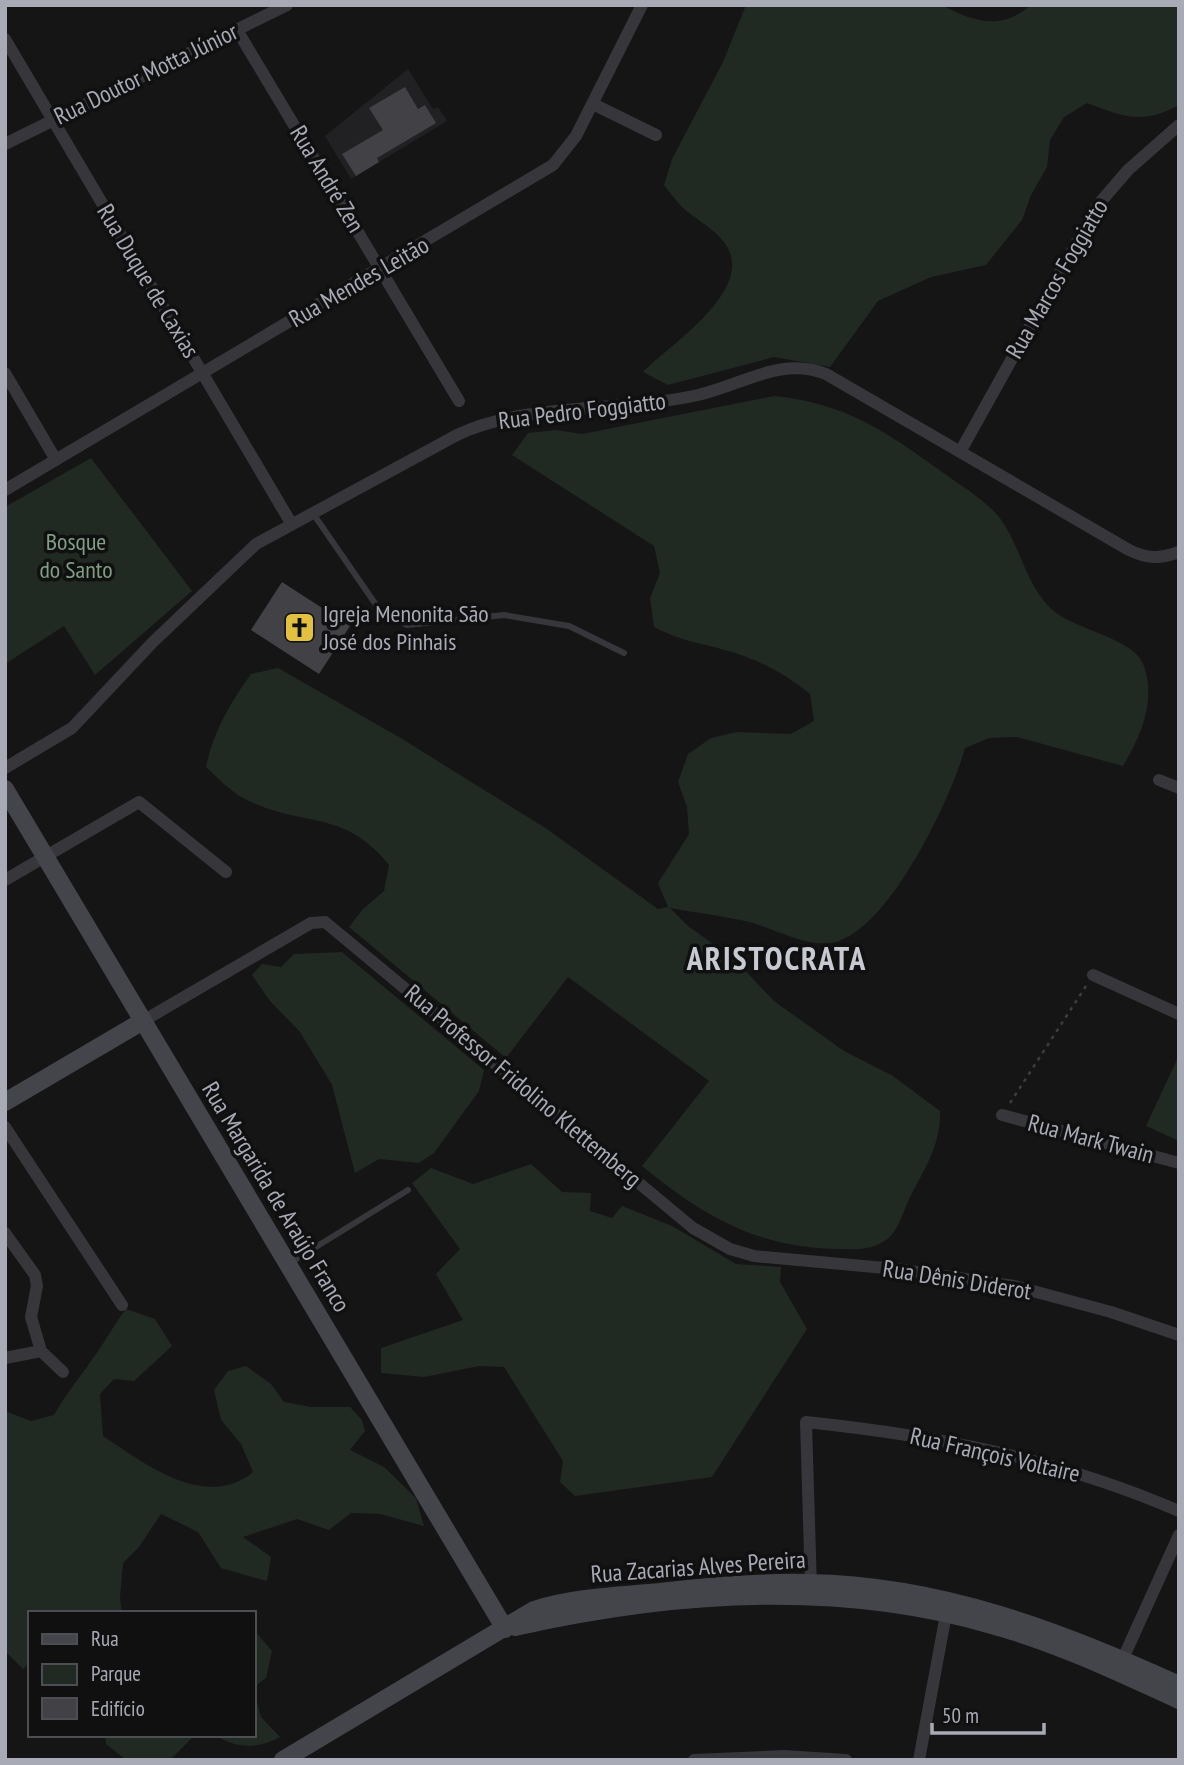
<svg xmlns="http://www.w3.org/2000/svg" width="1184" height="1765" font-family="'PT Sans Narrow',sans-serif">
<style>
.built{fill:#212123}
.green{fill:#212923}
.building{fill:#424246}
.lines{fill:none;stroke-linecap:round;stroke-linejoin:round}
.path{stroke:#3c3d42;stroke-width:2.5;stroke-dasharray:3.5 5;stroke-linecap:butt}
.lane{stroke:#36363b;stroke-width:6}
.street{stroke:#36363b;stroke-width:12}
.secondary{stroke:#44454b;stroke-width:18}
.labels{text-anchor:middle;stroke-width:7;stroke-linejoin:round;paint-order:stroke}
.street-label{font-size:24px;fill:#a8aab5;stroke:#101011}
.park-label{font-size:24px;fill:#809f86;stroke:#101011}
.poi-label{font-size:24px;fill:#a8aab5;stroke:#101011;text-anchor:start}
.district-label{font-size:32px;font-weight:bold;letter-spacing:2px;fill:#c8cad2;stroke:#101011}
</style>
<rect width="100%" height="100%" fill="#151516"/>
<path class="built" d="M408 69 433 109 438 107 447 121 351 179 325 136Z"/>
<path class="green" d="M746 5H942C974 22 1001 31 1031 5H1179V105C1143 125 1124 117 1087 103L1064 117 1050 140 1047 167 1031 195 1022 220 986 265 931 277 878 301 830 367 774 357 668 385 643 372C669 345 761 287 723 241 711 226 694 219 681 206 675 199 669 192 664 185L672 159 723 62Z
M774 396C847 403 888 433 945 474 963 487 985 500 999 517 1022 547 1025 587 1055 612 1077 630 1136 639 1144 666 1156 702 1141 736 1123 766L1017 737 989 738 965 748C952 797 886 937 830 943 805 946 777 930 753 923 726 916 697 913 670 908L688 926 734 959 774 1001 844 1051 893 1076 940 1111C941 1143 926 1167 911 1195 905 1206 901 1223 893 1233 880 1250 858 1250 839 1249 757 1248 703 1216 642 1166L709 1081 568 977 506 1058 349 927 363 909 384 891 389 865C344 809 306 828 249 801 233 794 219 779 206 767 213 732 230 703 251 674L278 668 399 737 547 829 658 909 668 907 658 883 689 834 687 807 678 782 688 754 711 738 737 732 791 734 814 721 810 694C788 676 765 663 738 654 706 643 686 644 654 627L650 598 660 573 654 546 512 455 528 433 556 430 582 434Z
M91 458 192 591 95 675 64 626 5 664V507Z
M342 952 484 1070 479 1091 434 1153 419 1163 379 1159 355 1173 332 1085 300 1032 270 1001 252 975 262 964 281 967 294 954Z
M1179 1055V1141L1146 1126Z
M531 1164 562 1192 591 1193 590 1211 612 1218 622 1206 672 1226 736 1264 781 1267 780 1282 807 1329 712 1477 575 1496 560 1482 563 1461 504 1367 479 1366 424 1377 381 1373V1348L463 1320 436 1274 460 1249 412 1183 431 1168 473 1184Z
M126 1309 155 1319 172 1346 134 1381 114 1379 100 1394 103 1436C145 1464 206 1511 253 1472L241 1444 221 1420 214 1390 228 1371 246 1366 271 1384 284 1402 311 1407H350L362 1420 365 1431 350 1450 384 1467 416 1498 424 1526 380 1514 351 1513 329 1530 297 1519 243 1537 271 1557 267 1581 221 1568 198 1532 161 1514 139 1547 123 1563 120 1598 122 1613H30V1663L23 1669 5 1651V1411L31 1421 54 1415C68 1391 83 1373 98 1351 108 1337 115 1323 126 1309Z
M254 1630 272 1651 266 1678 254 1687Z
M254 1692 261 1717 280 1737C258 1749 236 1749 215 1735H254Z
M105 1735H195L170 1760H126L106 1744Z"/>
<path class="building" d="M405 87 418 109 425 105 436 123 377 158 379 162 356 176 342 154 383 130 369 108Z
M282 582 350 626 319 674 251 630Z"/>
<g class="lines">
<path class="path" d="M1010 1103 1086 986"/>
<path class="lane" d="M312 512 381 612 407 625 504 615 569 626 624 653
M290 1263 408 1190"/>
<path class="street" d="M237 30 459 401
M5 39 291 523
M593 104 656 135
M5 144 287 5
M5 373 56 460
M960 452 1097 206 1128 170 1179 125
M5 490 553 165 576 136 642 5
M5 768 72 728 153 642 256 544 457 435C526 402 623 412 698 395 743 385 780 356 826 374L1129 550C1147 559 1160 559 1179 552
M1159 780 1179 788
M5 880 139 802 226 872
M1093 975 1179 1014
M143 1021 311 923 325 922 693 1228 730 1249 754 1256 896 1269 1014 1286 1111 1312 1179 1335
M1002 1115 1179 1163
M5 1127 122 1305
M5 1233 35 1275 37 1286 31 1317 41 1351 63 1372
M5 1358 41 1351
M811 1588 806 1422C938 1436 1056 1458 1179 1511
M1120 1665 1179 1535
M694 1760 784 1756 846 1760
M919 1760 947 1609"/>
<path class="secondary" d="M5 789 505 1629
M5 1102 143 1021
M515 1627C670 1592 838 1580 992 1625 1057 1643 1118 1672 1179 1700
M283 1760 534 1610C574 1597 618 1596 660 1592 709 1586 758 1582 808 1583 940 1585 1061 1631 1179 1685"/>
</g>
<defs>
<symbol id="church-square" viewBox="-11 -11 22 22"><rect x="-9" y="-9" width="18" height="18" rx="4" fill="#e2c141" stroke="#101011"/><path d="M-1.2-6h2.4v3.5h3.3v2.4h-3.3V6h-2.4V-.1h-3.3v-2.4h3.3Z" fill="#111"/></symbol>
</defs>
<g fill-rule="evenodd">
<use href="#church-square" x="282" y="610" width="35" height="35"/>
</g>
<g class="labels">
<g class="street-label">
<text transform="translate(146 74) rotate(-26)" y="8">Rua Doutor Motta Júnior</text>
<text transform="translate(327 179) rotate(59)" y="8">Rua André Zen</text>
<text transform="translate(1057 279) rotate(-60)" y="8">Rua Marcos Foggiatto</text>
<text transform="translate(148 281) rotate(59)" y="8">Rua Duque de Caxias</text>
<text transform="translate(359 282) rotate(-30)" y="8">Rua Mendes Leitão</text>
<text transform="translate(582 411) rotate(-7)" y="8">Rua Pedro Foggiatto</text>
<text transform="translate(523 1086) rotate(40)" y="8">Rua Professor Fridolino Klettemberg</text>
<text transform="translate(1091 1139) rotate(15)" y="8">Rua Mark Twain</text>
<text transform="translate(276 1197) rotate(59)" y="8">Rua Margarida de Araújo Franco</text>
<text transform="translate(957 1280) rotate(9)" y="8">Rua Dênis Diderot</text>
<text transform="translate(995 1455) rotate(13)" y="8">Rua François Voltaire</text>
<text transform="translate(698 1567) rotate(-4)" y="8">Rua Zacarias Alves Pereira</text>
</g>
<g class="park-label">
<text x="76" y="550">Bosque<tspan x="76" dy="28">do Santo</tspan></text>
</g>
<g class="poi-label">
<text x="323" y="622">Igreja Menonita São<tspan x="323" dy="28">José dos Pinhais</tspan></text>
</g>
<g class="district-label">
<text x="777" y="970">ARISTOCRATA</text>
</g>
</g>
<rect width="1184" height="1765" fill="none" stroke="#a8aab5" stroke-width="14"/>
<rect x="28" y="1611" width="228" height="126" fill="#101011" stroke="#4d4e53" stroke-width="2"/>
<rect x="42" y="1634" width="35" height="10" fill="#44454b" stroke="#4d4e53" stroke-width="2"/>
<text x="91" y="1646" font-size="21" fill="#a8aab5">Rua</text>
<rect x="42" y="1664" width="35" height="21" fill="#212923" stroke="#4d4e53" stroke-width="2"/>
<text x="91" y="1681" font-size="21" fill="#a8aab5">Parque</text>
<rect x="42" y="1698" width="35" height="21" fill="#424246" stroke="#4d4e53" stroke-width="2"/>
<text x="91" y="1716" font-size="21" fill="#a8aab5">Edifício</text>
<path d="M932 1723v10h112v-10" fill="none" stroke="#a8aab5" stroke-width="3.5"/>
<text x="942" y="1723" font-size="21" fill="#a8aab5" stroke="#101011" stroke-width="5" paint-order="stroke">50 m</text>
</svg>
